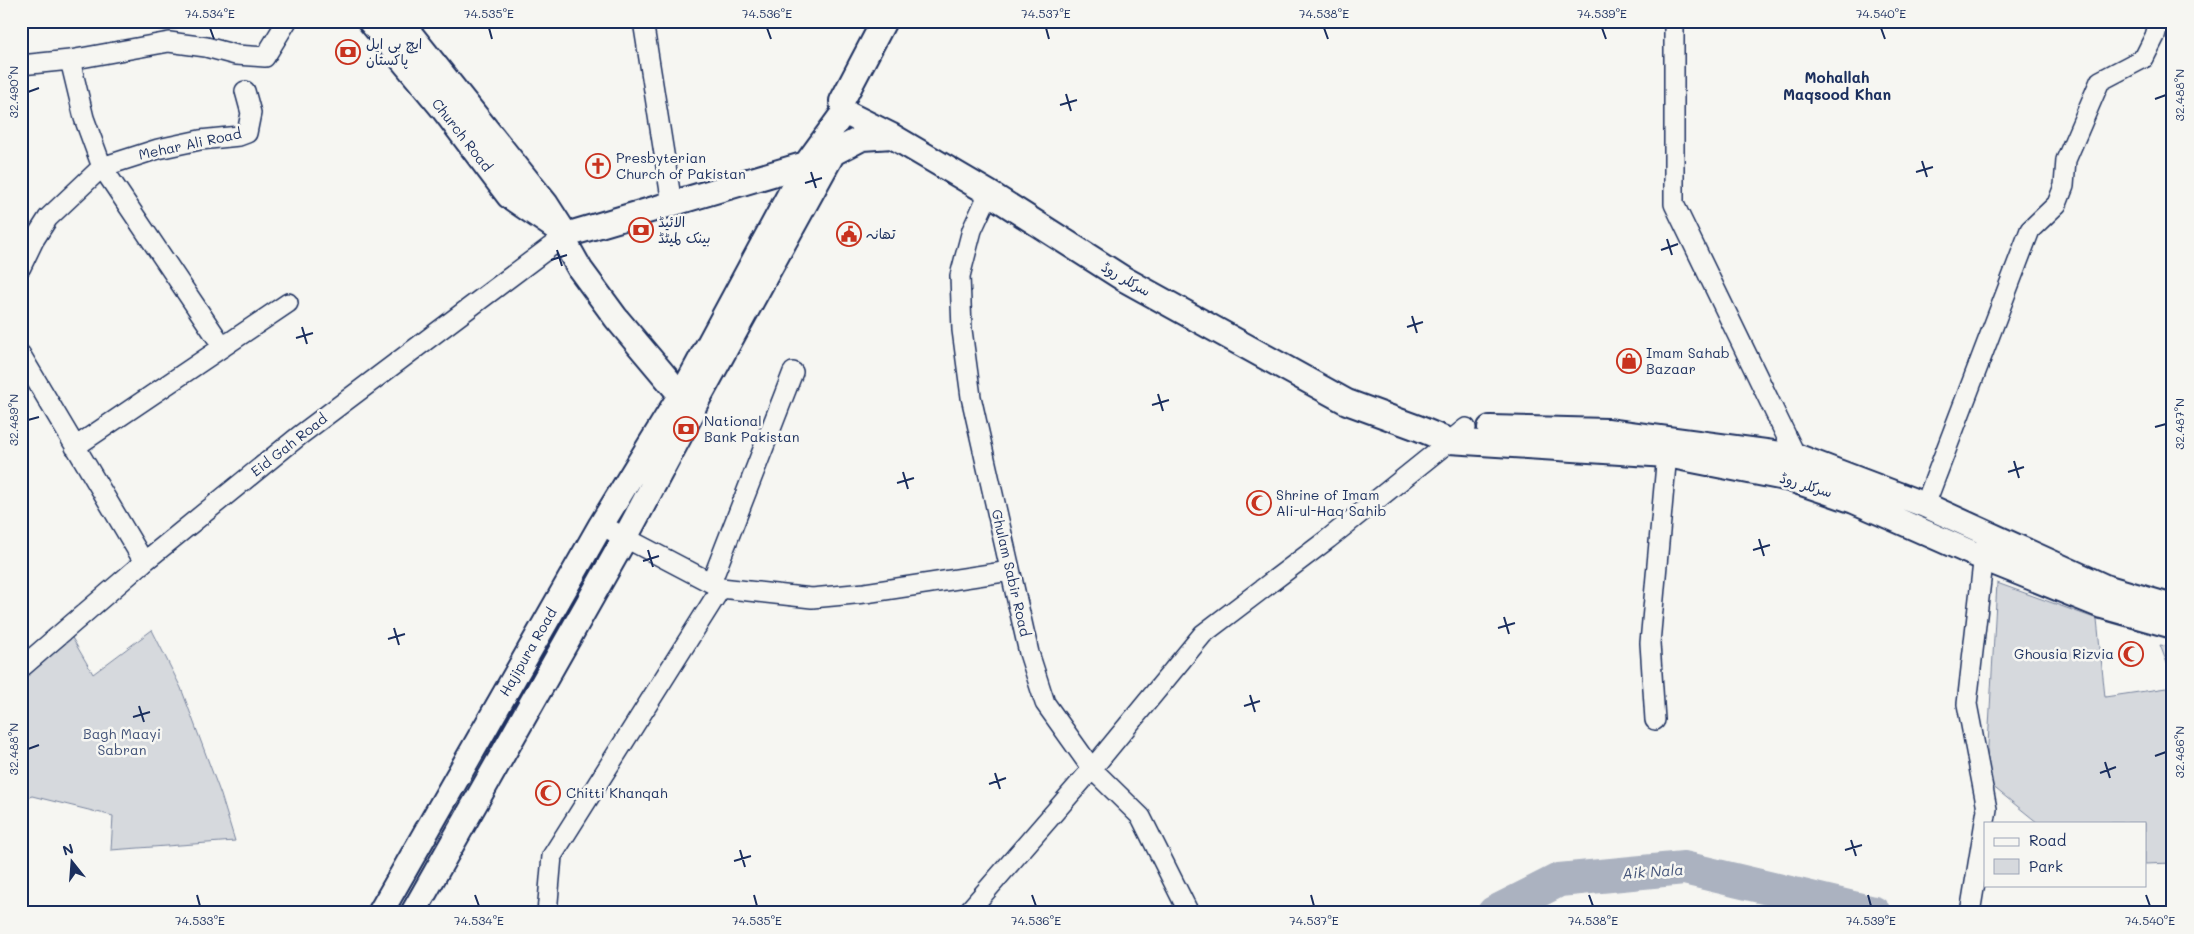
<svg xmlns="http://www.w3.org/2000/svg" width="2194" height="934" font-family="Mali,'Playpen Sans Arabic',sans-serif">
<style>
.green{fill:#d6d9dd;stroke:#78849e}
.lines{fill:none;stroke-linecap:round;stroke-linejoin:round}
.river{stroke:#abb2c0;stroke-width:34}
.minor-casing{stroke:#1b2f5e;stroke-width:22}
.major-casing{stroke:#1b2f5e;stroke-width:28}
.minor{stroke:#f6f6f2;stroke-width:19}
.major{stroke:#f6f6f2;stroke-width:24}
.ticks{fill:none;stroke:#1b2f5e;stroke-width:2}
.labels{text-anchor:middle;stroke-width:5;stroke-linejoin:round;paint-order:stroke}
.poi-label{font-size:14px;fill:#1b2f5e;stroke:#f6f6f2;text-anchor:start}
.street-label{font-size:14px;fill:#1b2f5e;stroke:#f6f6f2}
.park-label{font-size:14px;fill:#405177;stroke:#f6f6f2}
.neighbourhood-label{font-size:15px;font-weight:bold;fill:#1b2f5e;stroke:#f6f6f2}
.water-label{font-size:15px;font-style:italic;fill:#46567b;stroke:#f6f6f2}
.neatline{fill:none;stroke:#1b2f5e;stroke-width:2}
.ticks-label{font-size:12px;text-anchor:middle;fill:#1b2f5e}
</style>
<rect width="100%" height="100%" fill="#f6f6f2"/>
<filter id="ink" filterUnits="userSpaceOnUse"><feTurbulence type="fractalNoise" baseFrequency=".02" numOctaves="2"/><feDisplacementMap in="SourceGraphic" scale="10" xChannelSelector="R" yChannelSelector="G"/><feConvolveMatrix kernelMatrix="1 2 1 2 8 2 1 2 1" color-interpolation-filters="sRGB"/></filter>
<g filter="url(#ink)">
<path class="green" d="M1997 583 2097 619 2105 697 2173 687V863L2145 864V823H2038L1986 781Z
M67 629 93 674 152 630 181 688 221 795 235 841 111 850 113 816 32 796 21 800V669Z
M2160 645 2173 647V679Z"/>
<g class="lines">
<path class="river" d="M1494 913 1559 880 1684 868 1874 913"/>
<defs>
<path id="minor" d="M643 21 672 204
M1674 21V204L1796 456
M70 60 84 118 102 167 223 347
M21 65 70 60 169 42 206 47 236 55 265 57 287 21
M989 193 972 230 960 276 962 330 971 397 1029 653 1045 703 1092 769 1141 817 1189 913
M21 267 34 240 48 218 102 167 158 149 200 140 239 136 247 133 251 113 245 91
M21 355 144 562
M75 447 288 303
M1925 505 2030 230 2057 204 2064 186 2066 160 2100 81 2144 58 2155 36 2159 21
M601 525 721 588 812 598 865 593 1010 571
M711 583 793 372
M21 668 144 562 299 436 566 235
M1655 720 1650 643 1668 442
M547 913 552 856 721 588
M967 913 1092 769 1203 634 1328 539 1466 428
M1970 913 1987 809 1967 704 1985 545"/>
<path id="major" d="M370 21 444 110 509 196 556 228
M400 21 546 204 566 235 567 246 580 269 616 318 690 406
M844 112 892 136 989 193 1124 279 1347 402 1418 428 1449 441 1667 455 1790 479 1854 501 1983 558 2102 606 2173 626
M844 112 842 101 884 21
M566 235 806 164
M1490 428 1607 431 1796 456 1925 505 2105 587 2173 607
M380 913 601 525 689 381 806 164 844 112
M413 913 625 538 693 411 694 406 833 153 862 138 892 136"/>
</defs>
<use href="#minor" class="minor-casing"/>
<use href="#major" class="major-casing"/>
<use href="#minor" class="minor"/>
<use href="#major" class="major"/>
</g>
</g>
<path class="ticks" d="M210 28 214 39M489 28 492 39M767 28 771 39M1046 28 1049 39M1324 28 1328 39M1602 28 1606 39M1881 28 1885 39M28 92 39 88M1066 94 1071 111M2155 99 2166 95M1060 105 1077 100M1922 161 1927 177M811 172 816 188M1916 172 1933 167M805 183 822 178M1667 239 1672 255M557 250 562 266M1661 250 1678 244M551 260 567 255M1412 316 1417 333M302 327 307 344M1407 327 1423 322M296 338 313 333M1158 394 1163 411M1152 405 1169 400M28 420 39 417M2155 427 2166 424M2014 461 2019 478M903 472 908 489M2008 472 2024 467M897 483 914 478M1759 539 1764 556M648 550 653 567M1753 550 1770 545M643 561 659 556M1504 617 1509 634M394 628 399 645M1498 628 1515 623M388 639 405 634M1250 695 1255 712M139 706 144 722M1244 706 1260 701M133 717 150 712M28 749 39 745M2155 756 2166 752M2105 762 2110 778M995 773 1000 789M2100 773 2116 767M989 784 1006 778M1851 840 1856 856M740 850 745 867M1845 850 1862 845M734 861 751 856M197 895 200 906M475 895 479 906M754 895 757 906M1032 895 1036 906M1311 895 1314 906M1589 895 1593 906M1868 895 1871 906M2146 895 2150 906"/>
<defs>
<symbol id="bank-ring" viewBox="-11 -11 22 22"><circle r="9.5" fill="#f6f6f2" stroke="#c8321e" stroke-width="1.5"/><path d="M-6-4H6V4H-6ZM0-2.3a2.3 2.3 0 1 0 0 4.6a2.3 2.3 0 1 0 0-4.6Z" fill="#c8321e"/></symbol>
<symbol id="church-ring" viewBox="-11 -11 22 22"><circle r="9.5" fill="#f6f6f2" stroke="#c8321e" stroke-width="1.5"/><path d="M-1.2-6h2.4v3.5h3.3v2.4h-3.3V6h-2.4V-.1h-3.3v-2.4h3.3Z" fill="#c8321e"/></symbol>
<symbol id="civic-ring" viewBox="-11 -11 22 22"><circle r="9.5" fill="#f6f6f2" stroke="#c8321e" stroke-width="1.5"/><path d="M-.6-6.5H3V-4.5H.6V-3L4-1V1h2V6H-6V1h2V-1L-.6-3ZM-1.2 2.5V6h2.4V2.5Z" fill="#c8321e"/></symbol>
<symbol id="shop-ring" viewBox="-11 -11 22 22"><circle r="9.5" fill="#f6f6f2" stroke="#c8321e" stroke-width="1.5"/><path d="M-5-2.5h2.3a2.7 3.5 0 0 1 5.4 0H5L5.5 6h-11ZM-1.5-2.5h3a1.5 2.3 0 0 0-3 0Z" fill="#c8321e"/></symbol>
<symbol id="mosque-ring" viewBox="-11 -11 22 22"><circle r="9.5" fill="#f6f6f2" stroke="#c8321e" stroke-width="1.5"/><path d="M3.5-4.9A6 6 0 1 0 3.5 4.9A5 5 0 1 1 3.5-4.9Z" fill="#c8321e"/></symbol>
</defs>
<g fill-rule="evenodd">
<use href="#bank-ring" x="334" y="38" width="28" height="28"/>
<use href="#church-ring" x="584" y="152" width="28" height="28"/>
<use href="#bank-ring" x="627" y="216" width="28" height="28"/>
<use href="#civic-ring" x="835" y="220" width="28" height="28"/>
<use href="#shop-ring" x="1615" y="347" width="28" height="28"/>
<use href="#bank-ring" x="672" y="415" width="28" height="28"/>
<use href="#mosque-ring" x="1245" y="489" width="28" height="28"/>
<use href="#mosque-ring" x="2117" y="640" width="28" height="28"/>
<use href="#mosque-ring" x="534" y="779" width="28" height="28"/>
</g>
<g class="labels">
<g class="poi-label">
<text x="366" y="49">ایچ بی ایل<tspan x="366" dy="16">پاکستان</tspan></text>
<text x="616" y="163">Presbyterian<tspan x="616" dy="16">Church of Pakistan</tspan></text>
<text x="658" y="227">الائیڈ<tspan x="658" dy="16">بینک لمیٹڈ</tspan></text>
<text x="866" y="239">تھانہ</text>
<text x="1646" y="358">Imam Sahab<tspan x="1646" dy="16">Bazaar</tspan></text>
<text x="704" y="426">National<tspan x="704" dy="16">Bank Pakistan</tspan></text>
<text x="1276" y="500">Shrine of Imam<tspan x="1276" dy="16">Ali-ul-Haq Sahib</tspan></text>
<text x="2114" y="659" text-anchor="end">Ghousia Rizvia</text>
<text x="566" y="798">Chitti Khanqah</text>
</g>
<g class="street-label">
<text transform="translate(462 135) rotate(52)" y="5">Church Road</text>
<text transform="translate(190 144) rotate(-12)" y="5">Mehar Ali Road</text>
<text transform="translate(1126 279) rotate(30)" y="5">سرکلر روڈ</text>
<text transform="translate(289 445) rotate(-38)" y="5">Eid Gah Road</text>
<text transform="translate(1806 485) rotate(17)" y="5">سرکلر روڈ</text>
<text transform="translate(1011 573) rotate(77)" y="5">Ghulam Sabir Road</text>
<text transform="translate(528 652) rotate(-60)" y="5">Hajipura Road</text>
</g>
<g class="park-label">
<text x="122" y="739">Bagh Maayi<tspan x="122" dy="16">Sabran</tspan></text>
</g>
<g class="neighbourhood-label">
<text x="1837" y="83">Mohallah<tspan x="1837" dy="17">Maqsood Khan</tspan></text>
</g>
<g class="water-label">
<text transform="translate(1653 872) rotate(-4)" y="5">Aik Nala</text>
</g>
</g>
<rect width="2194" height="934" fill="none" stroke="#f6f6f2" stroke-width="55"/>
<rect x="1984" y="822" width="162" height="65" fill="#f6f6f2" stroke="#9ea6b7"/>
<rect x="1994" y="838" width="25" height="8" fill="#f6f6f2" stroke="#9ea6b7"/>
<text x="2029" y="846" font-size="15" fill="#1b2f5e">Road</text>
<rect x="1994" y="859" width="25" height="15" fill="#d6d9dd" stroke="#9ea6b7"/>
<text x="2029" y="872" font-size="15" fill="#1b2f5e">Park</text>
<g transform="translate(72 862) rotate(343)" stroke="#f6f6f2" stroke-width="4" paint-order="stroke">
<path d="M0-4L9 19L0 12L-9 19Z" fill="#1b2f5e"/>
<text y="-8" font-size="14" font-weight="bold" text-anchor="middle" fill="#1b2f5e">N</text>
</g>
<rect x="28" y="28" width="2138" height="878" class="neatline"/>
<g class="ticks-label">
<text x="210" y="18">74.534°E</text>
<text x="489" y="18">74.535°E</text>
<text x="767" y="18">74.536°E</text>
<text x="1046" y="18">74.537°E</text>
<text x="1324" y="18">74.538°E</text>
<text x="1602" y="18">74.539°E</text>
<text x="1881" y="18">74.540°E</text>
<text transform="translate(14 92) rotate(-90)" y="4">32.490°N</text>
<text transform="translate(2180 95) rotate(-90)" y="4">32.488°N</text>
<text transform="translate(14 420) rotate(-90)" y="4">32.489°N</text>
<text transform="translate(2180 424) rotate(-90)" y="4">32.487°N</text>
<text transform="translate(14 749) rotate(-90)" y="4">32.488°N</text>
<text transform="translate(2180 752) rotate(-90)" y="4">32.486°N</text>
<text x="200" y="925">74.533°E</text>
<text x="479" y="925">74.534°E</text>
<text x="757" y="925">74.535°E</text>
<text x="1036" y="925">74.536°E</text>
<text x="1314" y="925">74.537°E</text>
<text x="1593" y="925">74.538°E</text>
<text x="1871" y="925">74.539°E</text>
<text x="2150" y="925">74.540°E</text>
</g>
</svg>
